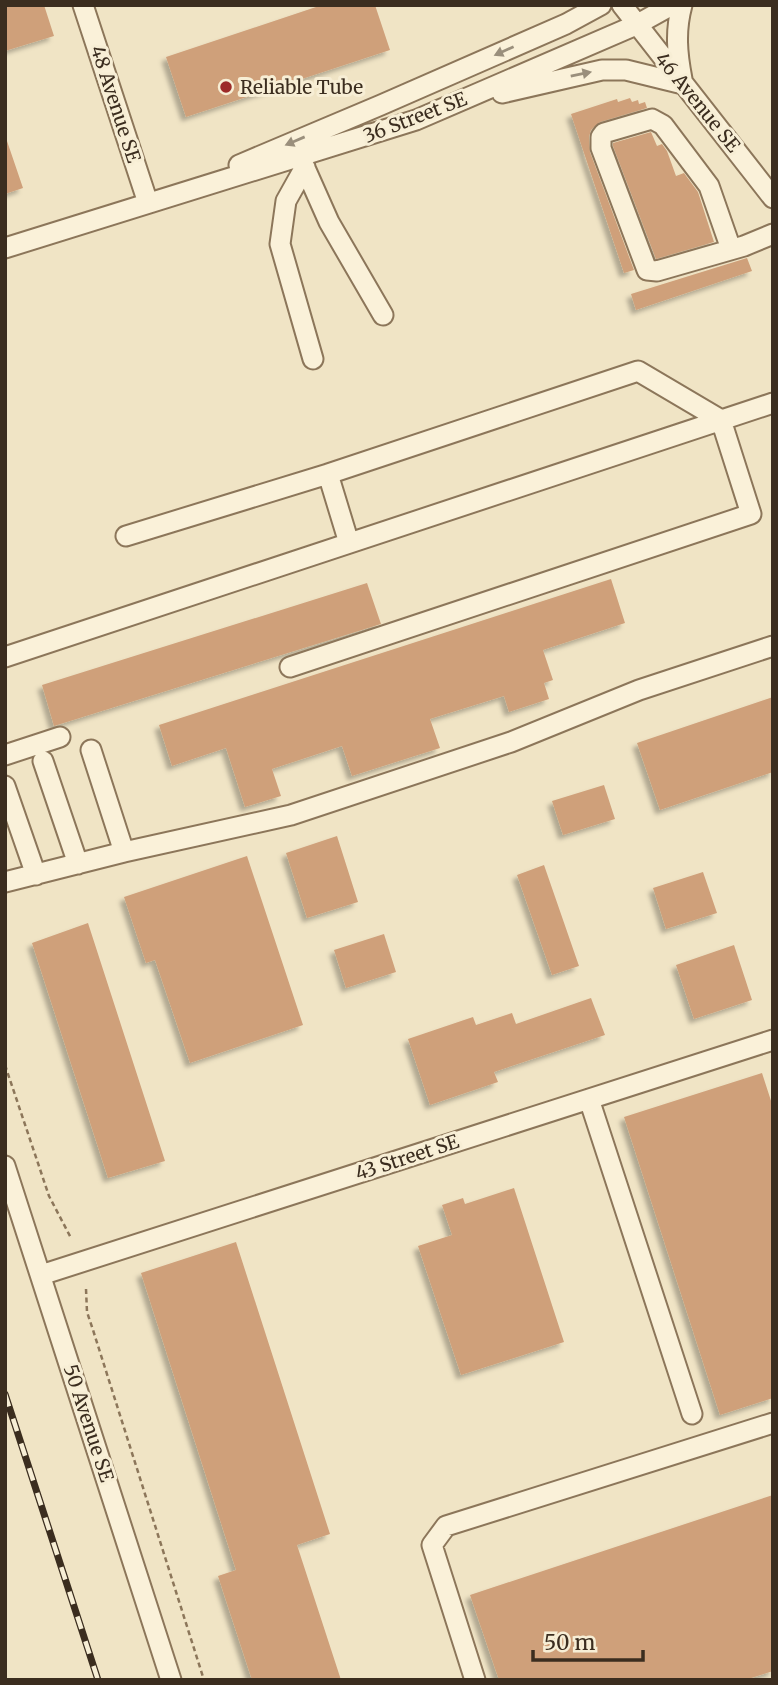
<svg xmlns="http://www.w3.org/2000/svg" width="778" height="1685" font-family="Merriweather,serif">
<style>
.building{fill:#cfa07a;filter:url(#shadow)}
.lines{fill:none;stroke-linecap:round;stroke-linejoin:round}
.minor-casing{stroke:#8c765a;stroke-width:23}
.path{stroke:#8c765a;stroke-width:2.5;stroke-dasharray:5 3.5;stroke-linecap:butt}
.minor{stroke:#faf1d9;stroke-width:19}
.rail-casing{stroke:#3b2d1f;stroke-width:7}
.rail{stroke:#f7eed5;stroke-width:4.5;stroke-dasharray:13;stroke-linecap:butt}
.oneway{fill:#9a8f7c}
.poi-dot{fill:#9d2a28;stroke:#f7eed5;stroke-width:2.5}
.labels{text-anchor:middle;stroke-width:6;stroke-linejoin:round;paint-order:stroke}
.poi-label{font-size:19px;fill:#3b2d1f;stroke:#f7eed5;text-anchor:start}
.street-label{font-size:19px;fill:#3b2d1f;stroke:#f7eed5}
</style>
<defs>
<filter id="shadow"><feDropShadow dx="-4.5" dy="4.5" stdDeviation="2" flood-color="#0004"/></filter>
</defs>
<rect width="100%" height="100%" fill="#f0e4c5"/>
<path class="building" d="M5 5H44L54 36 5 51Z
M322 5H375L390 50 186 117 166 57Z
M630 98 632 102 638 100 639 104 645 102 647 108 600 122 591 130 589 137 590 152 634 270 624 273 571 114 617 99 618 102Z
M651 132 657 146 662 144 667 151 676 176 684 173 698 192 714 242 656 259 613 146V143Z
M7 141 23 188 5 194V142Z
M747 258 752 271 636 310 631 294Z
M611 579 625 623 543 650 553 680 544 683 549 699 509 712 504 696 430 719 440 748 352 776 342 746 272 769 281 796 245 807 226 748 172 766 159 725Z
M367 583 381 624 54 726 42 685Z
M773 697V772L660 810 637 743Z
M604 785 615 819 563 835 552 801Z
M337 836 358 902 307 918 286 853Z
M247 856 303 1025 190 1063 155 960 146 963 124 897Z
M544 865 579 966 552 975 517 875Z
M703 872 717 913 666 929 653 888Z
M88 923 165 1161 108 1178 32 943Z
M384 934 396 972 346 988 334 950Z
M734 945 752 1000 694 1019 676 965Z
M591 998 605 1035 494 1072 498 1082 430 1105 408 1039 473 1017 476 1025 512 1013 516 1024Z
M762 1073 773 1107V1398L720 1415 624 1117Z
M514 1188 564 1342 461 1375 418 1246 452 1235 442 1205 463 1198 465 1204Z
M236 1242 330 1534 297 1545 341 1680H252L218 1576 236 1570 141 1273Z
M773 1495V1671L745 1680H499L470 1595Z"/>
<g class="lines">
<defs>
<path id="minor" d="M83 5 148 203
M622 5 773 198
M682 5C675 31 677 53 682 79
M502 93 602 70H626L683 84
M301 159 329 222 383 315
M239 165 381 105 566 24 601 5
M305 167 286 201 280 244 313 359
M5 248 416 120 636 25 672 5
M731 249 709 186 663 125 652 119 604 133 601 137V148L647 270 657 271 744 246 773 234
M126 536 328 474
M5 657 773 403
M290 667 751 514 721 420 638 371 328 474 349 543
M91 750 124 852
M5 755 60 737
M43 761 78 864
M5 786 36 875
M5 882 124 852 291 815 511 742 639 690 773 646
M589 1099 692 1414
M5 1166 171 1680
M41 1275 773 1040
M475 1680 432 1545 446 1526 773 1423"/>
</defs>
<use href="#minor" class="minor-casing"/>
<path class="path" d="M5 1065 49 1196 71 1238
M86 1289 87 1312 93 1330 204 1680"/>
<use href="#minor" class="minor"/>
<defs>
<path id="rail" d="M5 1394 98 1680"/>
</defs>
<use href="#rail" class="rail-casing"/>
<use href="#rail" class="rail"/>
</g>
<defs><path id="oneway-solid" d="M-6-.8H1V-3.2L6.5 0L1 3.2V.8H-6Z" transform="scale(1.75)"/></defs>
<g class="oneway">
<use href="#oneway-solid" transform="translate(504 51) rotate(156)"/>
<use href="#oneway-solid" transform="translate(581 74) rotate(-12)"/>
<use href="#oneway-solid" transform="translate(295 141) rotate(157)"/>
</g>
<circle class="poi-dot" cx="226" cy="87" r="7"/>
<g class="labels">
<g class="poi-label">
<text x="240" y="94">Reliable Tube</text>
</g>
<g class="street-label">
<text transform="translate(698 102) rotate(51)" y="7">46 Avenue SE</text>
<text transform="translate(116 104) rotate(72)" y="7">48 Avenue SE</text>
<text transform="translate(415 117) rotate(-21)" y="7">36 Street SE</text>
<text transform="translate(407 1157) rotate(-18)" y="7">43 Street SE</text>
<text transform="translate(89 1423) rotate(72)" y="7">50 Avenue SE</text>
</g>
</g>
<rect width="778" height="1685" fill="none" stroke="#3b2d1f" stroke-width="14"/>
<path d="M533 1650v10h110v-10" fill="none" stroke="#3b2d1f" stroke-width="3.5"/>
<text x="544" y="1650" font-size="21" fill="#3b2d1f" stroke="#f7eed5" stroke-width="5" paint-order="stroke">50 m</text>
</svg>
